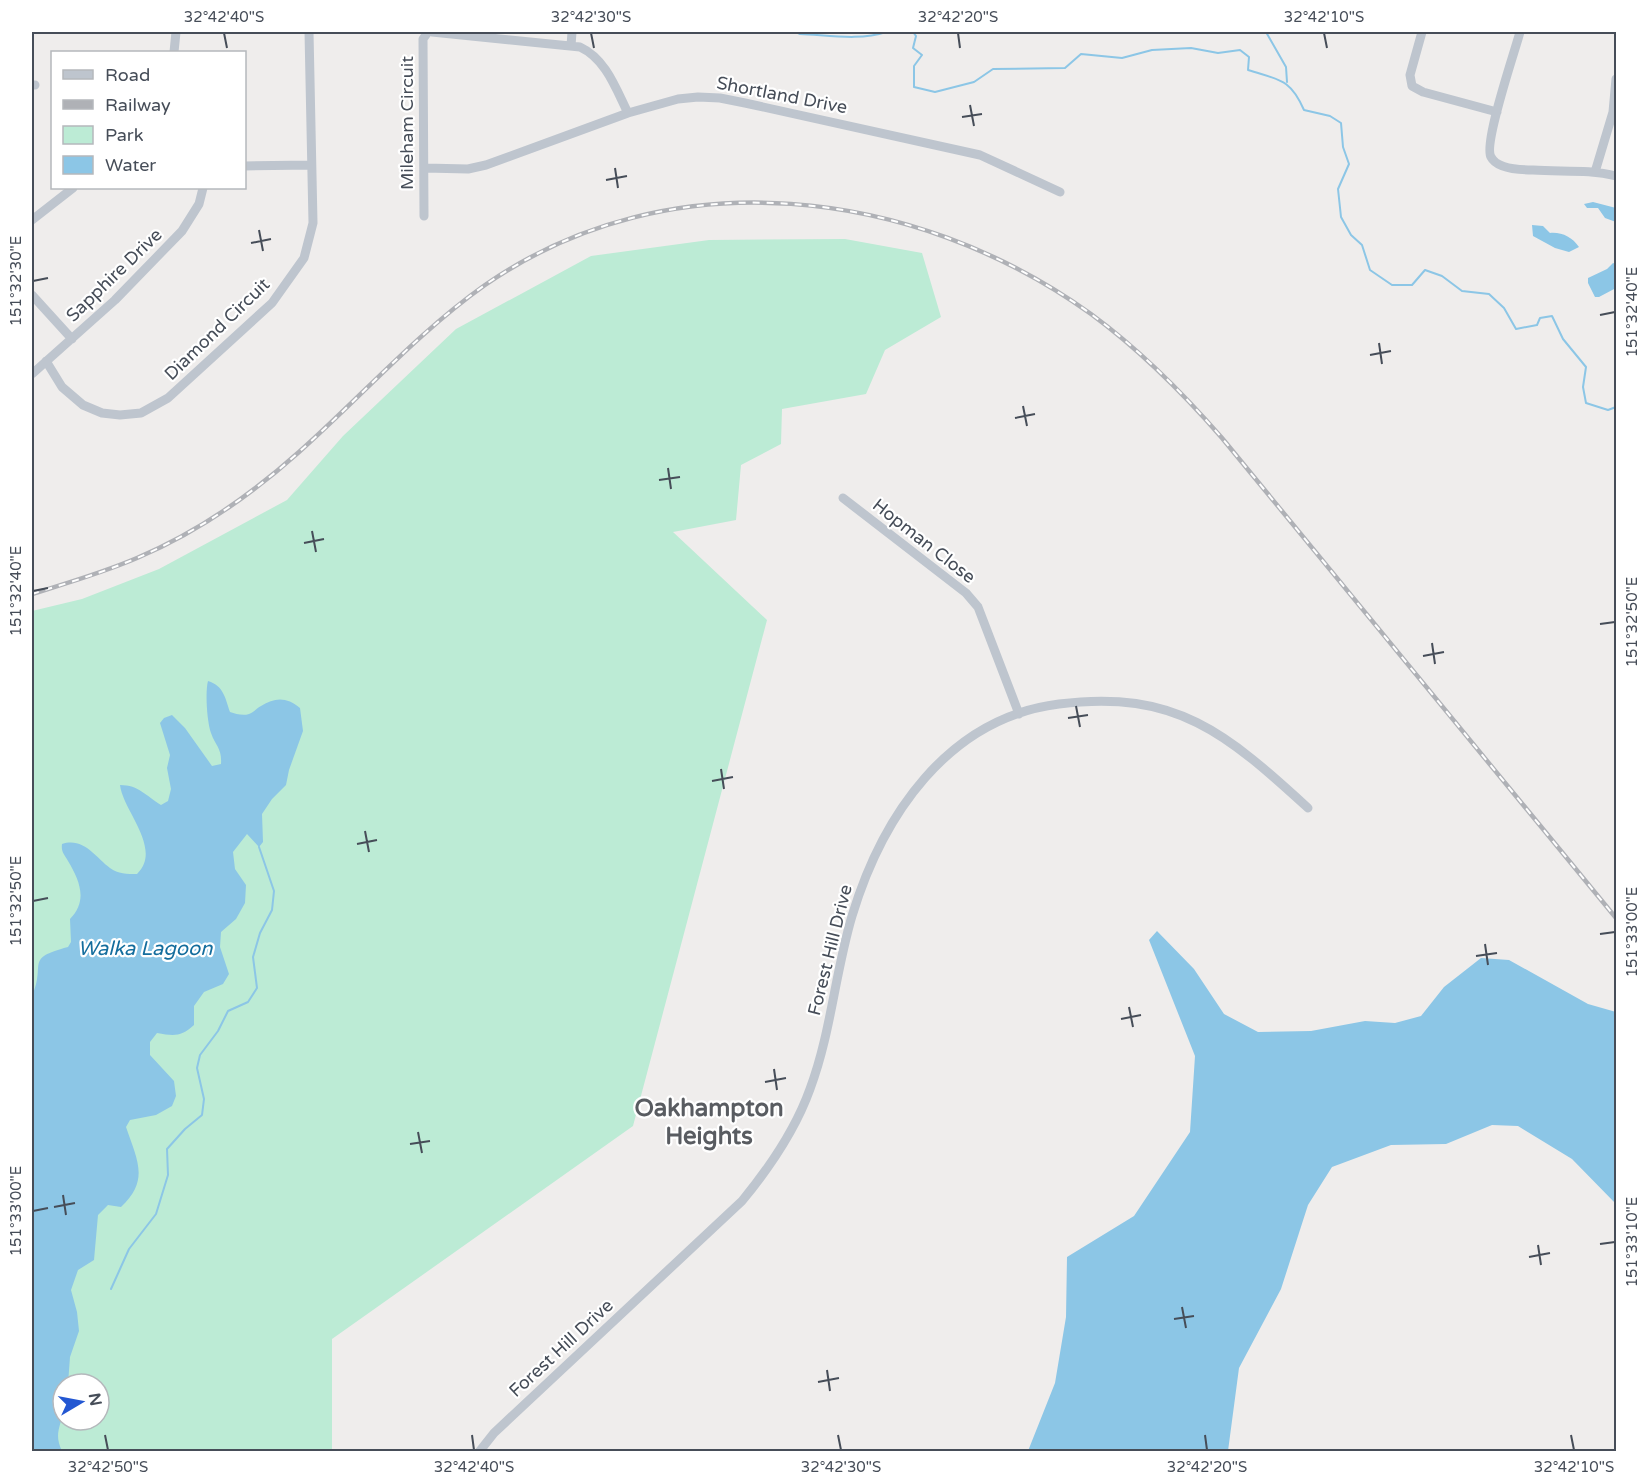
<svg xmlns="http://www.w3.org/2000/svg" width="1648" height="1483" font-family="'Varela Round',sans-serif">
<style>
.green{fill:#bcebd5;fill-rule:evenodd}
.water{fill:#8cc6e6}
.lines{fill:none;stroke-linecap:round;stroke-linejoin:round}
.stream{stroke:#8cc6e6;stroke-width:2}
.minor{stroke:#bec5ce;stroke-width:9}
.rail-casing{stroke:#afb1b6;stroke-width:4.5}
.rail{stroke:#fff;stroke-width:2;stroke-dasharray:7;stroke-linecap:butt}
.ticks{fill:none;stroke:#464d58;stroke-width:2}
.labels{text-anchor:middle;stroke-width:4.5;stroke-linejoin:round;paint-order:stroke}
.street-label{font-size:18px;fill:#464d58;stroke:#fff}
.water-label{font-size:20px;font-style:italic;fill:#146d9d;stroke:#fff}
.district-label{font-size:24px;font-weight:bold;fill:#595c61;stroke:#fff}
.neatline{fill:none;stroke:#464d58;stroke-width:2}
.ticks-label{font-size:15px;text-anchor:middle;fill:#464d58}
</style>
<rect width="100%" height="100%" fill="#efedec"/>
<path class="green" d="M845 239 922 253 941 317 885 350 866 394 782 409 781 444 741 465 736 520 673 532 767 620 633 1126 332 1339V1451H32V611L82 599 159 569 287 500 343 436 456 329 591 256 709 240ZM63 1384H99V1420H63Z"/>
<path class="water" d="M1593 202 1616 208V222L1605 218 1598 208H1587L1584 204Z
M1532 225 1543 226 1550 233C1562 232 1572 237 1579 247L1569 252 1555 248 1533 236Z
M1613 263 1616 264V288L1599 297H1595L1588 283V278L1607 269Z
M208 681C224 686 225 698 230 712 236 714 243 716 249 714 253 713 257 708 261 706 275 697 287 697 300 708L303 731 289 770 286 785 272 799 262 814 263 842 259 847 247 834 233 852 235 869 246 885 245 903 236 919 221 932 220 947 229 974 223 984 204 992 194 1006V1025C181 1037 174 1036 157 1033L150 1042V1055L174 1081 176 1096 172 1106 156 1115 130 1120 126 1127C137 1160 150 1180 121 1207L108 1205 98 1215 94 1260 78 1270 71 1290 77 1312 79 1331 70 1357 68 1384H63C63 1392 64 1401 63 1409 62 1426 53 1433 62 1451H32V996C47 963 23 959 68 947L71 942 70 919C88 901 80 881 68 861 64 854 61 852 62 844 84 837 95 857 110 868 118 874 127 874 137 874 163 849 123 811 120 785 139 785 146 796 161 805L168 801 171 789 167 768 170 755 160 723 164 718 172 715 185 728 212 766 221 764C222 748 216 747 211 733 207 722 205 692 208 681Z
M1157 931 1194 969 1224 1014 1258 1032 1311 1031 1365 1021 1395 1023 1421 1016 1444 987 1481 958 1509 960 1588 1004 1616 1012V1204L1572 1159 1518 1126 1492 1125 1446 1144 1391 1145 1332 1167 1308 1205 1281 1289 1239 1368 1228 1451H1028L1055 1383 1066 1317 1067 1257 1134 1216 1190 1132 1195 1056 1149 940Z"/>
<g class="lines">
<path class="stream" d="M796 32 800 34C827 35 860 41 886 32
M913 32 916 36 913 48 922 55 914 66V87L935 92 974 82 993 69 1065 68 1081 54 1122 58 1152 50 1191 48 1218 53 1240 50 1249 57 1248 70C1279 80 1290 78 1304 110L1330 116 1341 123 1343 147 1349 164 1338 189 1341 217 1351 235 1362 245 1370 270 1392 285H1412L1425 270 1442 276 1462 291 1489 294 1504 308 1516 329 1537 325 1540 318 1552 316 1563 339 1586 367 1583 387 1586 403 1608 410 1616 407
M1266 32 1286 67 1287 82
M111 1289 129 1249 156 1214 168 1175 167 1149 185 1129 202 1115 204 1099 197 1068 200 1055 218 1031 228 1011 248 1002 257 988 253 957 260 933 272 910 274 891 259 847"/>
<path class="minor" d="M432 32 580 47C606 59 616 89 628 113
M1422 32 1410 75 1412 86 1423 92 1497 112
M1520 32C1515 51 1483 144 1491 157 1497 169 1521 170 1533 170 1561 172 1589 169 1616 176
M571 46 572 32
M174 52 176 32
M32 85H35
M244 166 311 165
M425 168 468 169 486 165 628 113 678 99 698 97 720 98 745 103 980 155 1060 192
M1595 172 1613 112 1616 79
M424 216 423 39 428 32
M32 220 73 188
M32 295 72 339
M46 361 62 387 83 405 102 413 120 415 141 413 168 398 272 303 304 258 313 223 309 32
M32 374 115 300 182 231 199 204 203 188
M843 498 966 593 978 607 1019 714
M479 1452 494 1433 742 1201C770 1167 795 1131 810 1089 831 1033 835 973 852 916 882 817 947 718 1059 704 1176 689 1227 734 1308 808"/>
<defs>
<path id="rail" d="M32 594C67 583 102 573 137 558 196 533 251 495 299 452 361 397 417 333 485 285 670 157 914 187 1091 314 1140 350 1182 392 1222 438L1616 918"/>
</defs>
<use href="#rail" class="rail-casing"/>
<use href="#rail" class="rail"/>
</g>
<path class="ticks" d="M224 33 227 48M591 33 594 48M958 33 960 48M1324 33 1327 48M970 105 974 126M962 117 982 114M615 168 618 188M606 180 627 176M259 230 263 251M251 243 271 239M33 281 48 278M1600 315 1615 312M1379 343 1382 364M1370 355 1391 351M1023 406 1027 426M1015 418 1035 414M668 468 671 489M659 480 680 477M312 531 316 552M304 543 324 539M33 591 48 588M1600 624 1615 622M1432 643 1435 664M1423 656 1444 652M1076 706 1080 727M1068 718 1088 715M721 769 724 789M712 781 733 777M365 831 369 852M357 844 377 840M33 901 48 898M1600 934 1615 932M1485 944 1488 965M1476 956 1497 953M1129 1007 1133 1027M1121 1019 1141 1015M774 1069 777 1090M765 1082 786 1078M418 1132 422 1153M410 1144 430 1141M63 1195 66 1215M54 1207 75 1203M33 1211 48 1208M1600 1244 1615 1242M1538 1245 1541 1265M1529 1257 1550 1253M1182 1307 1186 1328M1174 1319 1194 1316M827 1370 830 1391M818 1382 839 1378M105 1435 108 1450M472 1435 474 1450M838 1435 841 1450M1205 1435 1207 1450M1571 1435 1574 1450"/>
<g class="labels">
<g class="street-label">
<text transform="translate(782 95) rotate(11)" y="6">Shortland Drive</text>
<text transform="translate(407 123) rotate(-90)" y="6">Mileham Circuit</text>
<text transform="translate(114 275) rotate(-44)" y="6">Sapphire Drive</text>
<text transform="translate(217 329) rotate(-44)" y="6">Diamond Circuit</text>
<text transform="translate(924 541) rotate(38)" y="6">Hopman Close</text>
<text transform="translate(830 950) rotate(-76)" y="6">Forest Hill Drive</text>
<text transform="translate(561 1348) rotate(-43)" y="6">Forest Hill Drive</text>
</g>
<g class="water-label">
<text x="145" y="955">Walka Lagoon</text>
</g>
<g class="district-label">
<text x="709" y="1116">Oakhampton<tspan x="709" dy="28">Heights</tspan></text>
</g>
</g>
<rect width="1648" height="1483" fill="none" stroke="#ffffff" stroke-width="66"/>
<rect x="51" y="51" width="195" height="138" fill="#ffffff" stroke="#b5b8bc" stroke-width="1.5"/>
<rect x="63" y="70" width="30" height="9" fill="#bec5ce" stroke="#b5b8bc" stroke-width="1.5"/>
<text x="105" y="81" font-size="18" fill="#464d58">Road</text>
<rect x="63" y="100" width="30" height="9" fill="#afb1b6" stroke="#b5b8bc" stroke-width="1.5"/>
<text x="105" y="111" font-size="18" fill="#464d58">Railway</text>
<rect x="63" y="126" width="30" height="18" fill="#bcebd5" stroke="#b5b8bc" stroke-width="1.5"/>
<text x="105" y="141" font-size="18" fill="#464d58">Park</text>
<rect x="63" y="156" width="30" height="18" fill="#8cc6e6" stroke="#b5b8bc" stroke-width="1.5"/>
<text x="105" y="171" font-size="18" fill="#464d58">Water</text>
<g transform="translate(81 1402) rotate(80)"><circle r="28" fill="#ffffff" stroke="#b5b8bc" stroke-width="1.5"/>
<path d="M0-4.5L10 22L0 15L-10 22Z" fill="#2357d2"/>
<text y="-9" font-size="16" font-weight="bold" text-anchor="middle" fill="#464d58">N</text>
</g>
<rect x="33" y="33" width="1582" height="1417" class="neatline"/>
<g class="ticks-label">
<text x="224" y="22">32°42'40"S</text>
<text x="591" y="22">32°42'30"S</text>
<text x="958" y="22">32°42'20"S</text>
<text x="1324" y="22">32°42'10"S</text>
<text transform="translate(16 281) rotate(-90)" y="5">151°32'30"E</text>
<text transform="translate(1632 312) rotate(-90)" y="5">151°32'40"E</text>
<text transform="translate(16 591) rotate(-90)" y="5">151°32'40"E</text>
<text transform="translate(1632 622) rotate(-90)" y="5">151°32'50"E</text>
<text transform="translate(16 901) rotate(-90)" y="5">151°32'50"E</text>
<text transform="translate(1632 932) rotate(-90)" y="5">151°33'00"E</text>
<text transform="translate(16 1211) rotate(-90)" y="5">151°33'00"E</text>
<text transform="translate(1632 1242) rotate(-90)" y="5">151°33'10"E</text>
<text x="108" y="1472">32°42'50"S</text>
<text x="474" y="1472">32°42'40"S</text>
<text x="841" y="1472">32°42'30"S</text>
<text x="1207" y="1472">32°42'20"S</text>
<text x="1574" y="1472">32°42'10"S</text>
</g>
</svg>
